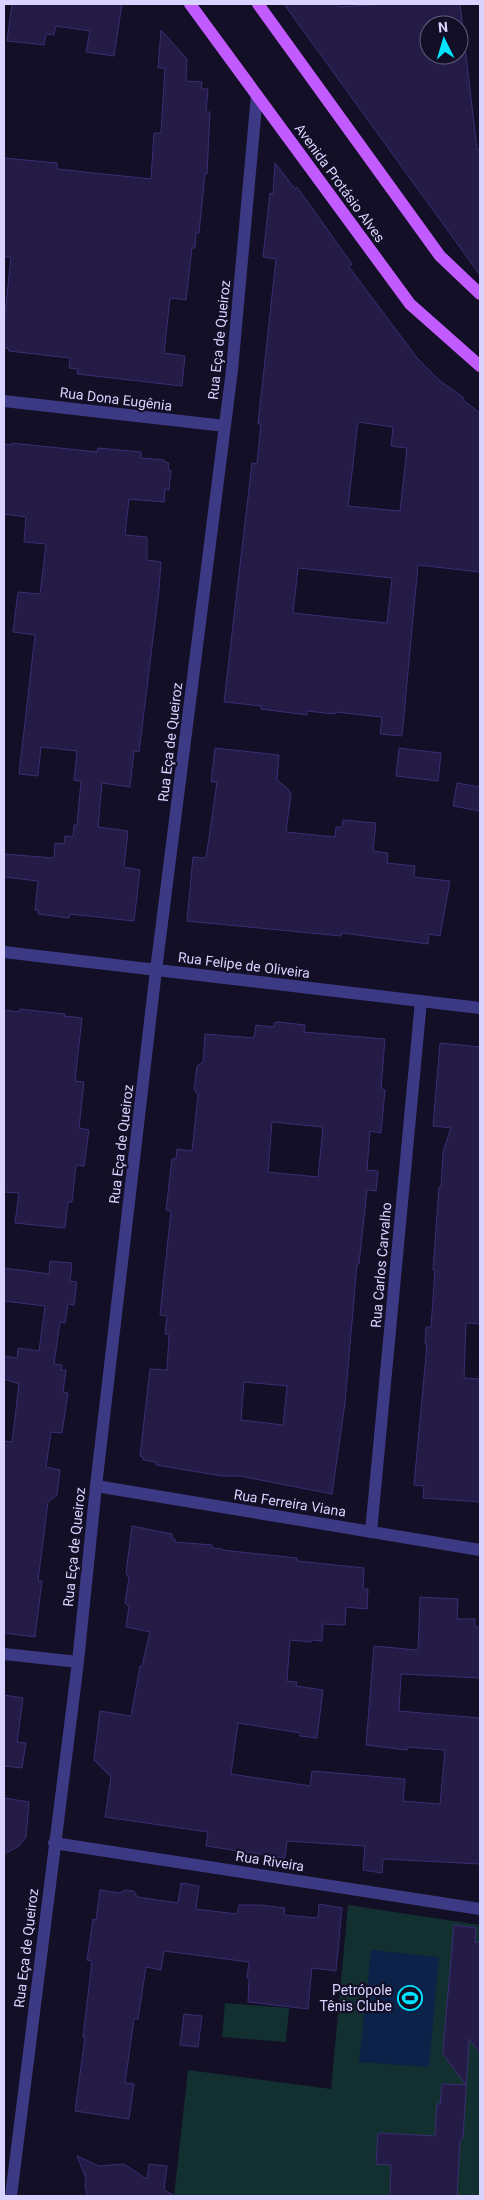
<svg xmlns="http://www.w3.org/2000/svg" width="484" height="2200" font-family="Roboto,sans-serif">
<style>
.green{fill:#12302f}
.water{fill:#0c2248}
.building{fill:#241b47;stroke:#3b2d73;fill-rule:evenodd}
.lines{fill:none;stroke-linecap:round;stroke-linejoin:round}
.minor{stroke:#3d3a85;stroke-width:12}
.tertiary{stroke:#3d3a85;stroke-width:12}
.primary{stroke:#c25bff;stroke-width:12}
.labels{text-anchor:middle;stroke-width:4.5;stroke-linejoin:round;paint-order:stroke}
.street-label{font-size:14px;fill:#d9d4ff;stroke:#130f26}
.poi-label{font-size:14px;fill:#d9d4ff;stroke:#130f26;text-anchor:end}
</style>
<rect width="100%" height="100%" fill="#130f26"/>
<path class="green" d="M348 1905 480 1925V2196H174L188 2070 331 2089Z
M225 2003 289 2008 286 2042 222 2037Z"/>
<path class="water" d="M371 1950 439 1957 429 2067 359 2062Z"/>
<path class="building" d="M12 4H122L114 56 86 52 90 31 56 26 54 35 46 34 44 45 7 41Z
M284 4H339V7L382 4H460L477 149H480V275ZM429 25H459V55H429Z
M161 30 187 59 186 81 202 82 201 89H208L206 112H210L207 174H205L199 233H196L195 248H192L186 300 170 298 164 353 185 356 182 386 77 374 78 369 69 368 70 358 9 351V349L4 348V324L11 257H4V158L57 163V169L151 179 154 133H161L165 68H158Z
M275 163 295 189 297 187 352 264 349 267 418 359 440 381 463 397V400L480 413V572L418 565 402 736 380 734 382 717 335 712V714L307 711V715L261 709V706L224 702 252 463 257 464 261 424H258L276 259 263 257 270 193 273 194ZM358 422 393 427 391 446 407 448 400 511 348 506ZM298 568 392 578 387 623 293 613Z
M12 443 97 452 98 448 141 452V458L164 460V462L169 463 168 470H171L169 490 165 489 164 502 129 499 125 535 147 537V560L161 562 159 590 139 752 134 751 130 787 102 783 98 827 128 831 124 867 140 870 134 921 70 914 69 918 38 914 39 911 35 910 38 881 4 877V854L54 858 55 843 64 844 65 836 73 837 74 825H77L81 781 74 780 77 751 41 747 38 776 19 774 35 635 13 632 18 592 40 594 46 544 24 542 26 517 4 514V444L12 445Z
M215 748 279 755 277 780 288 789 291 794 286 832 335 837 336 827H342L343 820 376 823 373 851 388 853 387 863 415 866 414 877 450 881 440 936 429 934 428 944 342 933 341 936 187 921 193 857 206 858 217 782H211Z
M399 748 441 753 438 781 396 776Z
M457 783 480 787V811L453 806Z
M20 1009 65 1014 64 1016 82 1018 75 1081 84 1082 79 1128 89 1130 84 1166 76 1165 72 1202H68L65 1228 15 1223 19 1193 4 1192V1010L19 1012Z
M278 1022 305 1025 304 1032 385 1039 381 1089 385 1090 381 1133 370 1131 367 1170 378 1171 376 1191 367 1190 359 1264H357L345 1403 332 1494 240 1476H222L156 1465V1462L143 1460V1457L140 1456 150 1369 167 1370 169 1335 165 1334 167 1316 160 1315 171 1211 166 1210 172 1159H176L177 1149 192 1151 198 1095 194 1089 197 1066 203 1062 205 1034 254 1038 256 1025 274 1027V1023ZM272 1122 323 1127 318 1177 268 1172ZM244 1382 287 1386 283 1425 241 1420Z
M440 1043 480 1047V1324L466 1323 464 1378 480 1379V1502L423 1498 424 1486 414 1485 427 1344H425L426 1327H431L435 1270H433L439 1187H441L443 1152 451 1128 433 1126Z
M50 1261 72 1263 70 1281 77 1282 74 1305 68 1304 65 1323 60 1322 54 1364 62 1365 61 1370H66L63 1392 68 1393 62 1433 51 1432 46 1467 60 1470 57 1495 48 1502 38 1581H42L35 1637 4 1633V1441L12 1442 19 1384 4 1379V1356L17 1358 18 1348 39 1351 45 1306 4 1301V1268L49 1274Z
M132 1526 172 1534V1539H175V1542L212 1545V1548L222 1549V1550L297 1558V1561L364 1568 363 1589H368L367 1609 346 1607 345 1625 323 1624 322 1641 311 1640V1642L290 1640 287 1681 297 1682 296 1686 323 1690 317 1738 300 1736V1733L238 1723 231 1774 310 1786 312 1771 405 1779 403 1801 440 1804 445 1750 407 1747V1750L366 1745 374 1646 418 1650 420 1597 458 1599 457 1619H475V1627H480V1678L401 1674 399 1711 480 1718V1864L383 1859 382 1873 363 1870 365 1846 287 1841 285 1858 206 1846 208 1832 105 1817 111 1777 94 1760 100 1711 131 1716 140 1666H142L150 1632 126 1627 129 1607 125 1603 129 1578 126 1573Z
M4 1695 23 1698 17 1742 26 1743 22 1768 4 1766Z
M4 1798 29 1802 26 1837 19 1846 4 1854Z
M181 1883 199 1886 196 1909 237 1914 239 1905H261L285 1908 284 1915 318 1918 319 1904 342 1908 336 1971 312 1968 308 2009 248 2002 249 1980 247 1977 249 1962 164 1951 161 1970 146 1967 138 2019H134L125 2083 134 2084 129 2119 75 2111 85 2037H83L92 1961 87 1960 93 1919 96 1920 100 1890 120 1893 125 1890 134 1891 137 1897 178 1903Z
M454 1925 476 1928 475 1942 480 1943V2053L469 2039 463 2138 460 2141 457 2196H390L391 2165 376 2164 378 2133 435 2136 437 2104H440L442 2084 466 2085 443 2054V2050Z
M184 2014 202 2016 198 2047 180 2045Z
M77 2156 99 2166 124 2164 147 2179 149 2164 167 2166 164 2190 175 2196H87L85 2185 86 2178Z"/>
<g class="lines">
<path class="minor" d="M371 1532 421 1001
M4 1654 78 1662
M54 1843 480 1909
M11 2196 78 1662 96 1486"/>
<path class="tertiary" d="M257 95 232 370 156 970 96 1486 480 1550
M4 401 225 426
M4 952 480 1008"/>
<path class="primary" d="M190 4 410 304 480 366
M258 4 440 256 480 294"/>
</g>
<defs>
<symbol id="stadium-ring" viewBox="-11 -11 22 22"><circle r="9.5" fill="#130f26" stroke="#00e5ff" stroke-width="1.5"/><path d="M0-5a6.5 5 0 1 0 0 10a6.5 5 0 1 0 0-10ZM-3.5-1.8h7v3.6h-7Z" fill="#00e5ff"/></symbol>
</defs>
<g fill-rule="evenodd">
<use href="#stadium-ring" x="396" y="1984" width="28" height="28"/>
</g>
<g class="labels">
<g class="street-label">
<text transform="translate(340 183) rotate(54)" y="5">Avenida Protásio Alves</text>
<text transform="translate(219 340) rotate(-84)" y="5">Rua Eça de Queiroz</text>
<text transform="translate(116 399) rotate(7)" y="5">Rua Dona Eugênia</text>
<text transform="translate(170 742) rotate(-83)" y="5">Rua Eça de Queiroz</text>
<text transform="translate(244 965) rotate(7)" y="5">Rua Felipe de Oliveira</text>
<text transform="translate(121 1144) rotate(-83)" y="5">Rua Eça de Queiroz</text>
<text transform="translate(381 1265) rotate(-85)" y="5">Rua Carlos Carvalho</text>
<text transform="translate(290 1503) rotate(9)" y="5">Rua Ferreira Viana</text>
<text transform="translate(74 1547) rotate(-84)" y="5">Rua Eça de Queiroz</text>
<text transform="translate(270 1861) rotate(9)" y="5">Rua Riveira</text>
<text transform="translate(26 1948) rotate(-83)" y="5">Rua Eça de Queiroz</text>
</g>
<g class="poi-label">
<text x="392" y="1995">Petrópole<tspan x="392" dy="16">Tênis Clube</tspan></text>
</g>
</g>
<rect width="484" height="2200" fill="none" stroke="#d9d4ff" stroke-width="10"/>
<g transform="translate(444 40) rotate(355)"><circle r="24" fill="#130f26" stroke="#625e7d"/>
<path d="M0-4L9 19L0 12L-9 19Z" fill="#00e5ff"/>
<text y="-8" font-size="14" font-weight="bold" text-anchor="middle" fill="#d9d4ff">N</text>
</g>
</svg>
